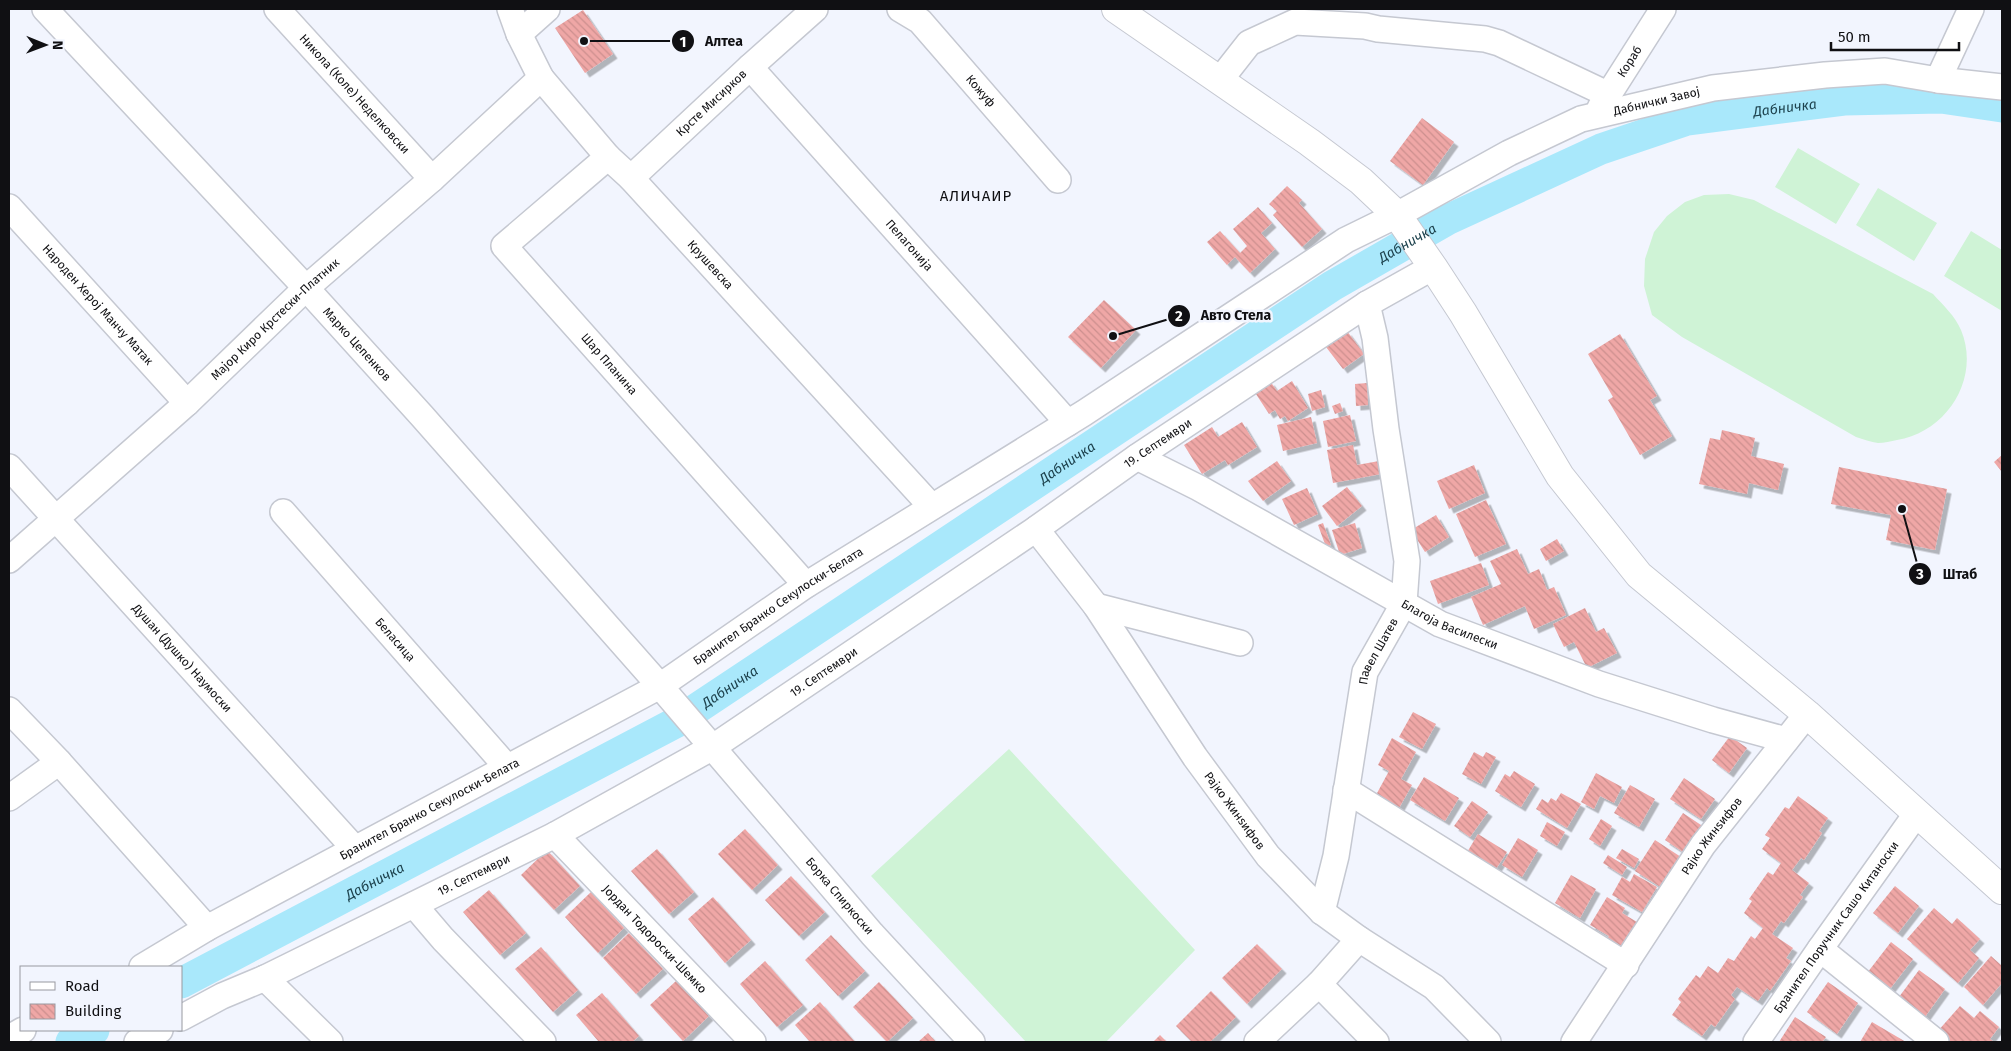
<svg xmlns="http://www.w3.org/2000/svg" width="2011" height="1051" font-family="'Fira Sans',sans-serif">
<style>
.pitch{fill:#cff3d6}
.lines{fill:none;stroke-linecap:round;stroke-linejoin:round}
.river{stroke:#a9e8fb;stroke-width:31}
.building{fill:url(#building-back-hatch);filter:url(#shadow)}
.minor-casing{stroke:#c5c8d1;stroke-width:28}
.major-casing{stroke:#c5c8d1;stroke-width:30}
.minor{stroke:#fff;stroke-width:25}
.major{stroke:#fff;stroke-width:28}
.labels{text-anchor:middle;stroke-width:5;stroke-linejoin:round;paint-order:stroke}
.street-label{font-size:12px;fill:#101013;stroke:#f2f5fe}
.water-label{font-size:14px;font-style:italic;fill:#1d424d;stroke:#f2f5fe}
.quarter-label{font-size:15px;letter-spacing:1px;fill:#101013;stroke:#f2f5fe}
.leader{fill:none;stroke:#101013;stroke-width:2}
.callout-dot{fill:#101013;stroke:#f2f5fe;stroke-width:2}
.mark-label{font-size:15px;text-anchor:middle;font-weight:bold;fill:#fff}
.callout-label{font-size:14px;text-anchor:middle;font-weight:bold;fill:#101013;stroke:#f2f5fe;stroke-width:5;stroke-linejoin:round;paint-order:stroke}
</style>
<defs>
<pattern id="building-back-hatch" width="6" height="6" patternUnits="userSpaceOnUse" patternTransform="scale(1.25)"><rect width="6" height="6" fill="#efa7a6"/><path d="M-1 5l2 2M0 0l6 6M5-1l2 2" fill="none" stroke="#cc8f8e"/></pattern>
<filter id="shadow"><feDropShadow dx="4.5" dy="4.5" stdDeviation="0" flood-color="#0004"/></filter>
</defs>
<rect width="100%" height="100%" fill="#f2f5fe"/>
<path class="pitch" d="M1798 148 1860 184 1836 224 1775 187Z
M1878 188 1937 223 1914 261 1856 225Z
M1729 194 1754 200 1933 294C1943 305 1955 316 1961 330 1981 378 1947 432 1897 440 1891 441 1884 443 1878 443 1871 442 1863 439 1856 437L1682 337 1652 315 1644 286 1645 259 1654 232 1667 216 1685 202 1704 195Z
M1971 231 2002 250V311L1944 276Z
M1009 749 1195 950 1106 1042H1026L871 876Z"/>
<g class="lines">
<g class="river">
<path id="s1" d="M181 983 675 723 1332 286 1447 220 1601 149 1687 120 1844 100 1941 98 2002 107"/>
<path d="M71 1042 94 1030"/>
</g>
</g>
<path class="building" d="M583 10 613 54 585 73 555 28Z
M1422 118 1454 142 1423 185 1390 161Z
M1287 186 1302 200 1299 203 1322 229 1302 247 1273 215 1277 211 1269 204Z
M1258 207 1272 223 1261 233 1275 249 1250 273 1235 257 1227 265 1207 242 1220 231 1240 253 1247 246 1233 229Z
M1104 300 1136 330 1101 368 1068 337Z
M1347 331 1364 354 1343 369 1326 347Z
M1620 334 1657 396 1650 400 1672 436 1640 455 1608 400 1613 397 1588 354Z
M1270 381 1277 391 1292 381 1308 408 1288 421 1285 416 1280 419 1275 410 1269 414 1254 391Z
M1367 383 1368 405 1356 406 1355 384Z
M1321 390 1325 407 1312 411 1308 394Z
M1340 403 1343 411 1335 414 1332 406Z
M1350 415 1356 441 1328 447 1323 421Z
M1311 417 1317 443 1283 451 1277 425Z
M1242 422 1257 447 1228 465 1225 460 1202 474 1184 445 1212 427 1218 437Z
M1722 430 1755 438 1751 456 1784 464 1778 490 1749 483 1747 494 1699 484 1710 438 1720 440Z
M1353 445 1357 465 1379 461 1381 474 1333 483 1327 450Z
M2002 455V472L1994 462Z
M1277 461 1291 481 1263 501 1248 481Z
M1474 465 1485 493 1449 509 1437 481Z
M1839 467 1947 489 1935 550 1886 540 1891 515 1831 504Z
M1347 487 1362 506 1337 526 1322 506Z
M1307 488 1318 514 1294 525 1282 499Z
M1486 500 1506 544 1475 557 1456 514Z
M1436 515 1449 537 1425 552 1411 530Z
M1323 523 1331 545 1326 547 1318 525Z
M1355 523 1362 548 1340 555 1332 530Z
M1557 539 1564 551 1546 561 1540 549Z
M1517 549 1528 574 1539 569 1547 590 1554 587 1566 615 1534 629 1525 606 1483 625 1471 597 1501 584 1490 561Z
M1481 563 1489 585 1438 604 1430 581Z
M1585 608 1596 632 1604 628 1617 653 1587 668 1574 642 1564 647 1553 624Z
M1413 712 1436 724 1422 749 1399 737Z
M1730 736 1747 748 1729 773 1712 760Z
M1392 738 1416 752 1401 779 1412 785 1399 808 1376 795 1389 771 1378 765Z
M1474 752 1483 757 1486 752 1496 757 1481 784 1462 774Z
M1514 771 1535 784 1521 807 1495 791 1505 774 1510 777Z
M1596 773 1622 787 1614 803 1600 796 1594 809 1581 802Z
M1424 777 1459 798 1445 821 1410 800Z
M1684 778 1715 799 1701 819 1670 799Z
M1630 785 1655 799 1639 827 1614 813Z
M1561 793 1581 804 1567 828 1536 809 1542 799 1548 803 1551 798 1556 801Z
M1798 796 1828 818 1819 831 1822 833 1804 860 1801 858 1792 870 1809 883 1800 895 1803 897 1784 923 1781 921 1772 934 1793 948 1786 958 1791 961 1770 991 1767 988 1758 1001 1737 987 1731 995 1735 999 1715 1027 1711 1024 1702 1036 1672 1015 1681 1002 1678 999 1696 975 1700 978 1708 966 1718 973 1728 958 1734 961 1751 936 1755 939 1763 928 1744 913 1752 901 1749 899 1768 872 1773 875 1781 863 1762 849 1770 838 1765 835 1785 807 1789 809Z
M1472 801 1488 812 1470 837 1454 826Z
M1683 813 1704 827 1686 854 1665 840Z
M1601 819 1612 826 1600 846 1589 839Z
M1547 822 1565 832 1557 846 1540 836Z
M745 829 778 865 752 890 718 854Z
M1478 834 1507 852 1494 872 1466 854Z
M1518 838 1538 850 1522 877 1502 865Z
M1655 840 1681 857 1662 888 1635 871Z
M657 849 694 892 669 914 631 871Z
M1622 849 1639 859 1634 868 1616 858Z
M547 850 580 886 554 910 521 875Z
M1608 855 1627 867 1622 875 1603 863Z
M1634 874 1657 887 1642 912 1612 895 1622 877 1630 882Z
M1571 875 1596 889 1580 918 1555 903Z
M791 876 825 912 799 936 765 900Z
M1895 886 1919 906 1898 933 1873 913Z
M489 890 526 933 500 955 463 912Z
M591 892 624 928 598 953 565 917Z
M713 897 751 940 725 963 688 919Z
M1607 897 1625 908 1622 913 1637 922 1621 950 1606 941 1609 936 1590 925Z
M1934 908 1952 924 1957 918 1980 939 1970 950 1979 958 1958 983 1907 939Z
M629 933 663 969 636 994 603 958Z
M831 935 865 971 838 996 805 960Z
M1891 942 1913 959 1886 994 1864 977Z
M1257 944 1282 969 1247 1004 1222 978Z
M541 947 578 990 553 1012 515 969Z
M1991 956 2002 966V983L1983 1005 1964 987Z
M765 961 803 1005 777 1027 740 984Z
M1919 970 1945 989 1922 1021 1896 1001Z
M676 981 709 1016 683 1041 650 1005Z
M879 982 913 1018 887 1042 853 1007Z
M1828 982 1858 1003 1837 1034 1807 1012Z
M1211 991 1236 1017 1210 1042H1192L1176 1026Z
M602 993 639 1036 632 1042H599L576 1015Z
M820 1002 855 1042H810L795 1025Z
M1960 1006 1974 1018 1980 1011 1999 1027 1990 1039 1994 1042H1950L1937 1032Z
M1795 1017 1826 1037 1822 1042H1779Z
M1872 1022 1906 1042H1860Z
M928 1033 936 1042H918Z
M1160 1035 1167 1042H1153Z"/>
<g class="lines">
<defs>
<g id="minor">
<path id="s2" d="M45 9 306 288 422 416 660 686 872 934 972 1042"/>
<path id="s3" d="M277 9 432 179"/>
<path id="s4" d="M510 9 519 34 541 78 608 157 631 178 931 506"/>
<path id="s5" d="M900 9 920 21 1058 180"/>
<path d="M519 34 547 9"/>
<path id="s6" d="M750 67 1068 423"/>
<path d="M1220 80 1249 43 1295 22 1365 26 1378 29 1485 39 1499 43 1607 94"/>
<path d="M1938 80 1971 9"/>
<path id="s7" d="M1600 108 1663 9"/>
<path id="s8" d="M608 157 504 246 806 585"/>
<path id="s9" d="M631 178 750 67 815 9"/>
<path id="s10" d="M9 207 187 403"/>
<path id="s11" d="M1137 457 1199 488 1440 624 1599 684 1713 720 1786 740"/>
<path id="s12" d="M9 467 355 849"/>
<path id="s13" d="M283 512 506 766"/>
<path id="s14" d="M1036 529 1096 606 1195 757 1268 856 1322 912 1359 939 1434 987 1488 1042"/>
<path id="s15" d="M9 560 187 403 306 288 432 179 541 78"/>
<path d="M1096 606 1240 643"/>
<path d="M9 710 59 762 207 928"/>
<path d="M1346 790 1626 965"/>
<path d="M9 798 59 762"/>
<path id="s16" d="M555 835 753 1042"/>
<path d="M414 905 443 939 543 1042"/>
<path id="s17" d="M1322 912 1336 856 1365 672 1404 603 1407 561 1386 429 1375 338 1367 304"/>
<path d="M1820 949 1936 1042"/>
<path id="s18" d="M142 967 207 928 660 686 806 585 1084 413 1346 240 1397 215 1509 153 1581 119 1713 88 1825 75 1885 71 1938 80 2002 87"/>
<path d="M265 978 330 1042"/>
<path d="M1319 984 1376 1042"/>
<path id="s19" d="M181 1018 222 996 265 978 555 835 713 747 1036 529 1137 457 1367 304 1433 267"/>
<path d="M9 1038 23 1030"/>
<path d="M137 1042 160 1030"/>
<path d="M1257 1042 1319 984 1359 939"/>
<path id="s20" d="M1574 1042 1703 845 1807 714"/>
<path id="s21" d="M1756 1042 1820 949 1917 813"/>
</g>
<path id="major" d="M1116 9 1309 142 1361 181 1397 215 1433 267 1463 313 1560 476 1639 575 1807 714 2002 890"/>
</defs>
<use href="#minor" class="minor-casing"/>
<use href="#major" class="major-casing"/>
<use href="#minor" class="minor"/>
<use href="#major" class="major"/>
</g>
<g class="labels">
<g class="street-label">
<text dy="4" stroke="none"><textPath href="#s7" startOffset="55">Кораб</textPath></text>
<text dy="4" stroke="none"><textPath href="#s5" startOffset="116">Кожуф</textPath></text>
<text dy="4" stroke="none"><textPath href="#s3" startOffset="115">Никола (Коле) Неделковски</textPath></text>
<text dy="4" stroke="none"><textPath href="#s18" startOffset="1750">Дабнички Завој</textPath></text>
<text dy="4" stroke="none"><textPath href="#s9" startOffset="110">Крсте Мисирков</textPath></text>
<text dy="4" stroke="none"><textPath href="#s6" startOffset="239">Пелагонија</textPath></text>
<text dy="4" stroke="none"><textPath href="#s4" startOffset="328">Крушевска</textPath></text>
<text dy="4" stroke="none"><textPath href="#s10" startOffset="132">Народен Херој Манчу Матак</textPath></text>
<text dy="4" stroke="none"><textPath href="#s15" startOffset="359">Мајор Киро Крстески-Платник</textPath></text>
<text dy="4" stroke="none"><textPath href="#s2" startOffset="458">Марко Цепенков</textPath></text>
<text dy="4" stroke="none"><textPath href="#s8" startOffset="295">Шар Планина</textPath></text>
<text dy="4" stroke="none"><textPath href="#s19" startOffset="1136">19. Септември</textPath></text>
<text dy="4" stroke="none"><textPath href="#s18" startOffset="732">Бранител Бранко Секулоски-Белата</textPath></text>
<text dy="4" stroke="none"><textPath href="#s11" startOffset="355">Благоја Василески</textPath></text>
<text dy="4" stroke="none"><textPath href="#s13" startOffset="170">Беласица</textPath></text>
<text dy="4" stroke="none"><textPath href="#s17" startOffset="268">Павел Шатев</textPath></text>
<text dy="4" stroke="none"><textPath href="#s12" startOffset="258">Душан (Душко) Наумоски</textPath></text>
<text dy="4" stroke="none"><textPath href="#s19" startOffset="731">19. Септември</textPath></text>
<text dy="4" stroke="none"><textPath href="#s18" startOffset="328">Бранител Бранко Секулоски-Белата</textPath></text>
<text dy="4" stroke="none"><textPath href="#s14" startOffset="345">Рајко Жинѕифов</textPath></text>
<text dy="4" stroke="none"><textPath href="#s20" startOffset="248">Рајко Жинѕифов</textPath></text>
<text dy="4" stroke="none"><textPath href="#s19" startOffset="326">19. Септември</textPath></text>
<text dy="4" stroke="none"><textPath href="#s2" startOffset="1191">Борка Спиркоски</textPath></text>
<text dy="4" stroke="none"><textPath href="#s21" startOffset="140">Бранител Поручник Сашо Китаноски</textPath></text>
<text dy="4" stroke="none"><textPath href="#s16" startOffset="144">Јордан Тодороски-Шемко</textPath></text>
</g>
<g class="water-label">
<text dy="5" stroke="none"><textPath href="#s1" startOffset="1839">Дабничка</textPath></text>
<text dy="5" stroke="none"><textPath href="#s1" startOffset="1434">Дабничка</textPath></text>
<text dy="5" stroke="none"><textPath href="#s1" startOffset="1029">Дабничка</textPath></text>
<text dy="5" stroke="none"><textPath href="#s1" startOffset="624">Дабничка</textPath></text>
<text dy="5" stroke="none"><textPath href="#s1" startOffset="219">Дабничка</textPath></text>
</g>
<g class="quarter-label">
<text x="976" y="201">АЛИЧАИР</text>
</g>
</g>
<path class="leader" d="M584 41L683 41M1113 336L1179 316M1902 509L1920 574"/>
<g class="callout-dot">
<circle cx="584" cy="41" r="5"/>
<circle cx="1113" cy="336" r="5"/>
<circle cx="1902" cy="509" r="5"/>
<circle cx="683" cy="41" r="12"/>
<circle cx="1179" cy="316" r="12"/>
<circle cx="1920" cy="574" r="12"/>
</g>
<g class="mark-label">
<text x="683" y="47">1</text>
<text x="1179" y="321">2</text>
<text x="1920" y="579">3</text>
</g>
<g class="callout-label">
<text x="724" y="46">Алтеа</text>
<text x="1236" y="320">Авто Стела</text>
<text x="1960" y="579">Штаб</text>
</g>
<rect width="2011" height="1051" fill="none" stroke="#101013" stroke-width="20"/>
<rect x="20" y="966" width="162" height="65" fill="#f2f5fe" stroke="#9899a0"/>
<rect x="30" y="982" width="25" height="8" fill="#ffffff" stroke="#9899a0"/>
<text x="65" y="991" font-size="15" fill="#101013">Road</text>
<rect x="30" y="1004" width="25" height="15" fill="url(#building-back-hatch)" stroke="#9899a0"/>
<text x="65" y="1016" font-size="15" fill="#101013">Building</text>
<g transform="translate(45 45) rotate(91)" stroke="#f2f5fe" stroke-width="4" paint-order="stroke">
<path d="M0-4L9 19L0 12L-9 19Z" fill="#101013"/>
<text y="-8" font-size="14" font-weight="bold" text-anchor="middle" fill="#101013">N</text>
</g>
<path d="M1831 42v8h128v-8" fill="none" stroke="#101013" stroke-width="2.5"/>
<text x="1838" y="42" font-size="15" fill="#101013" stroke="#f2f5fe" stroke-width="4" paint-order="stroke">50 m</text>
</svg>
